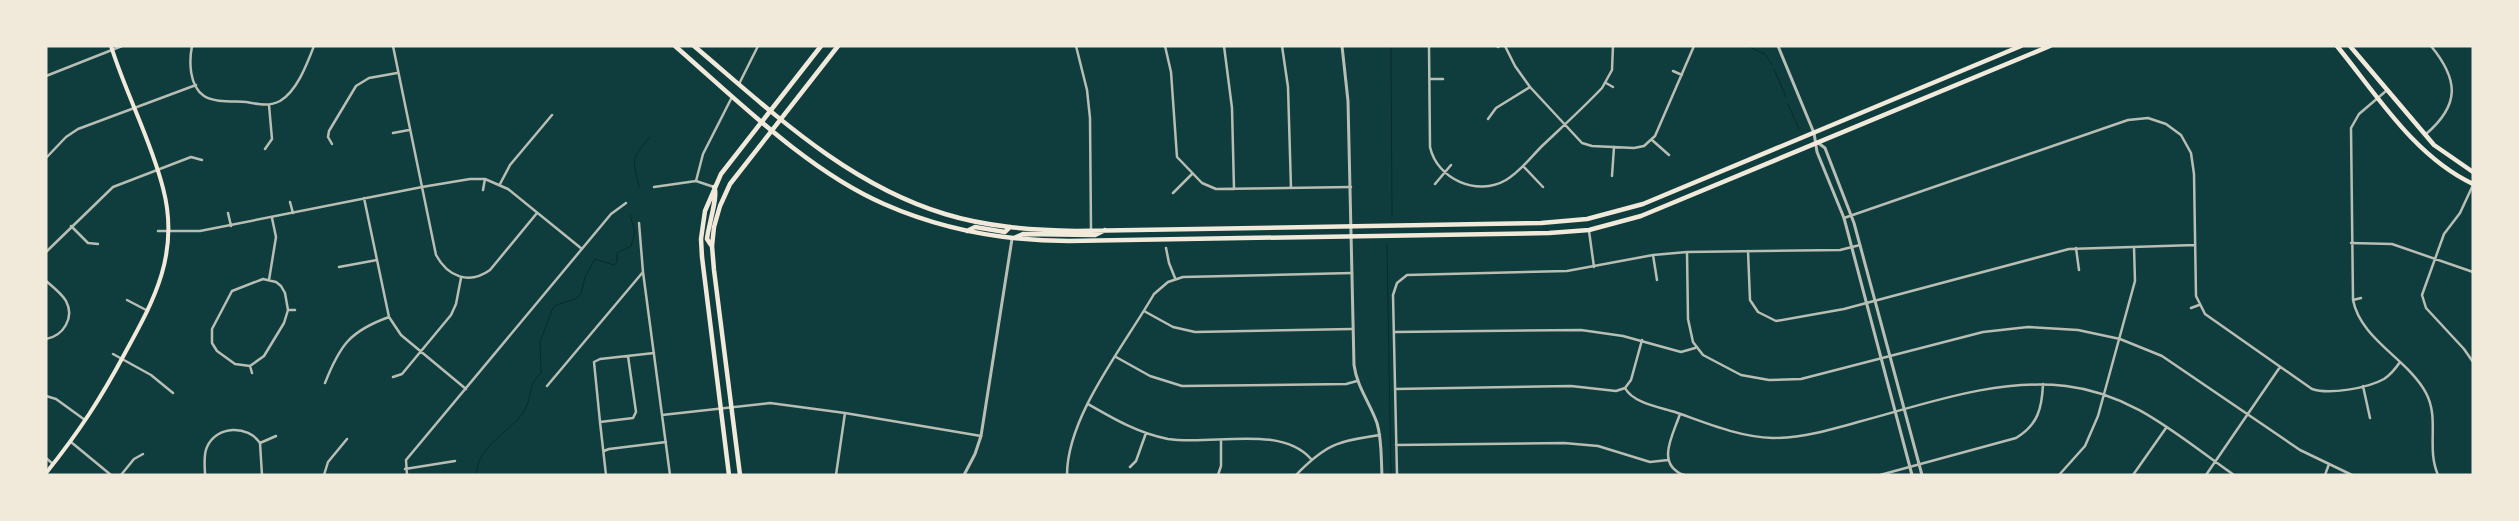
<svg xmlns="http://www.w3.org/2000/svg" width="2519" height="521" font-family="'Fira Sans Condensed',sans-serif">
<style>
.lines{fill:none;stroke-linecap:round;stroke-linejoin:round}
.stream{stroke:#0a2a2b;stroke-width:1}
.minor{stroke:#b8beb3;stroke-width:2.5}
.tertiary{stroke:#b8beb3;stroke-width:3}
.secondary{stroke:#f1e9da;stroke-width:4}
.primary{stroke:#f1e9da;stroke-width:4.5}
.trunk{stroke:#f1e9da;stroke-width:4.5}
</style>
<rect width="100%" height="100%" fill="#0f3d3e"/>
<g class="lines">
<path class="stream" d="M1391 46 1392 216
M1747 46 1765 54 1772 65
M718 57 720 53
M1774 69 1786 97
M1788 104 1799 129
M639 187C633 158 630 160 650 137
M1387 246 1391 475
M477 475C474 448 512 431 524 411 532 399 528 383 541 373L540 342 552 310 556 305 575 299 581 294 585 277 595 259 614 265 617 262V253L631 246 635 232 630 215"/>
<path class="minor" d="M192 46C189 61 189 86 204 96 215 103 234 101 246 102 258 104 269 107 280 101 297 91 307 64 314 46
M393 46 436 255C448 277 469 285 490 270L537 213
M1076 46 1087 90 1090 118 1091 230
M1165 46 1171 72 1177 157 1202 183 1216 189 1351 187
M1224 46 1232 108 1234 189
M1282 46 1288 87 1291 188
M1429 46 1430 147C1437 179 1477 197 1506 180 1520 172 1531 157 1542 146 1562 127 1583 108 1602 88L1612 70 1613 46
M1505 46 1515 66 1530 87 1582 143 1592 146 1634 148 1644 146 1655 136 1694 46
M1498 47 1499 46
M1673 71 1682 75
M46 76 122 46
M1430 79H1443
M1606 83 1613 87
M739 84 758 46
M2386 91 2359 114 2351 128 2353 300C2361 340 2408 359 2426 393 2440 419 2426 448 2438 475
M1488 119 1496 108 1530 87
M393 133 409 130
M2426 134C2460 105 2459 80 2431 46
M1652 140 1669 155
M332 144 328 137 329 131 356 86 369 78 397 73
M265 149 272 139 269 105
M46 158 66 137 78 129 196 85
M1523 166 1543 187
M1612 176 1614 147
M696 181 703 154 732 97
M500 184 510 165 552 115
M1435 184 1451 165
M2473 185 2460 213 2444 234 2422 295 2426 308 2464 349 2473 362
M654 187 696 181 714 187
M483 190 485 179
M1173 193 1192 174
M364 198 389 317 401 335 466 389
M290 202 293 213
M228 213 231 226
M1844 218 2128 120 2148 118 2166 124 2181 135 2191 153 2194 174 2196 296 2205 314 2312 389C2329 395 2368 388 2384 379 2390 375 2396 368 2400 362
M639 223 643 272 670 475
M71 226 88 243 98 244
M158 231H200L422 187 470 179H485L508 189 582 249
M1589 231 1594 267
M2351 243 2392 244 2473 272
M1166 248 1169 263 1175 278
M2076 248 2079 270
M1748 251 1750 300 1758 312 1776 321 1844 309 2069 249 2195 245
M46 252 113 187 191 157 202 160
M1687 252 1688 319 1693 342 1703 355 1741 375 1769 380 1801 379 1983 332 2028 327 2078 330 2120 339 2162 356 2300 450 2352 475
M1653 255 1657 280
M339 267 377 260
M263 279 276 282 281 286 285 293 288 310 284 323 264 356 250 366 235 364 217 351 212 343V329L232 291Z
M269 280 276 237 272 218
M46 281C53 287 62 294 66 301 75 318 63 336 46 339
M127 300 148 311
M2353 300 2361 298
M2191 308 2199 305
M288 310H295
M1144 311 1173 327 1195 332 1352 329
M1394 332 1581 330 1623 336 1681 352 1695 348
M113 354 151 375 173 393
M1116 357 1150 376 1182 386 1346 384 1357 381
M250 366 252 373
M393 377 402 374 451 315 456 304 461 278
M325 383C340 345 350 331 389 317
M547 386 643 272
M2363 386 2370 418
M1625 388C1633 403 1659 407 1675 412 1706 423 1739 437 1773 438 1802 438 1830 430 1858 422 1926 404 1995 378 2066 386 2134 394 2179 437 2234 475
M1395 389 1571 386 1616 391 1625 388 1631 380 1642 340
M46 396 56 399 85 420
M1088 404C1114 419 1138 433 1168 439 1211 446 1280 424 1311 459
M1680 414C1673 435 1655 464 1684 475
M662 415 770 403 845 413 981 436
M600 422 594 362 600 359 654 353
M71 442 111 475
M260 443 276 436
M1396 445 1564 443 1598 446 1650 462 1668 460
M604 451 609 449 666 442
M46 458 53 464
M1130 467 1136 461 1146 433
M405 469 455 461
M121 475 134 459 143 454
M205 475C205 466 203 455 207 447 217 425 248 425 260 443L262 475
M324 475 328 462 347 439
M407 475 406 460 611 214 626 203
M606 475 600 422 633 418 636 412 628 356
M836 475 845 413
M1067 475C1067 416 1124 346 1154 294L1168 282 1183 277 1352 273
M1218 475 1221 466V441
M1296 475C1326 444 1338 441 1380 435
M1397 475 1393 295 1397 283 1407 275 1567 271 1653 255 1687 252 1840 250 1860 245
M1880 475 2016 438C2038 425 2042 408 2043 384
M2059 475 2085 446 2098 416 2135 281 2134 247
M2133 475 2166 428
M2206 475 2280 367
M2325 475 2329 464"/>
<path class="tertiary" d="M1342 46 1348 101 1354 365C1357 387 1370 403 1377 423 1382 440 1381 458 1382 475
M1778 46 1814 133 1817 152 1844 218 1912 475
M1817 142 1825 148 1854 223 1922 475
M964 475 975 454 981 436 1012 239"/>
<path class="secondary" d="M46 473C79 432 101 398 125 353 155 299 180 252 163 188 151 140 126 94 111 46"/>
<path class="primary" d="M2337 46C2377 95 2414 156 2473 184
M2350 46 2434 145 2473 172
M711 245 707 239C708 227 719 194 714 187
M729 475 702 257 701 239 705 211 721 174 821 46
M740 475 714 270 712 246 714 227 720 206 730 184 838 46"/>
<path class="trunk" d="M675 46C737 100 808 171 884 204 943 230 1005 241 1069 241L1549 233 1589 230 1641 216 2050 46
M694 46C771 111 846 184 945 214 987 227 1032 230 1076 231L1541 223 1587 219 1643 204 2021 46
M967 231 975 227 1005 232 1010 227
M1014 238 1023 234 1095 235 1105 230"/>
</g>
<rect width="2519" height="521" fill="none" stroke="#f1e9da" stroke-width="95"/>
</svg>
